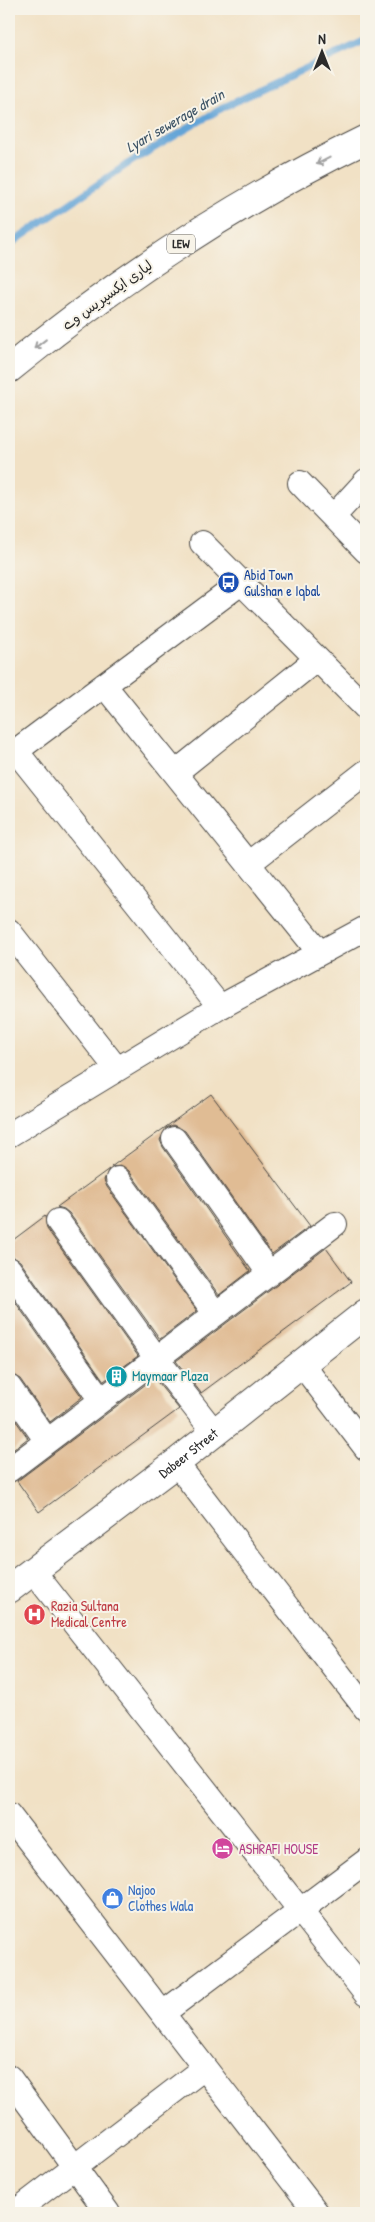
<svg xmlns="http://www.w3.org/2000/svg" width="375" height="2222" font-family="'Patrick Hand','Playpen Sans Arabic',sans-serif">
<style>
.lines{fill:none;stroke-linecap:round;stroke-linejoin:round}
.stream{stroke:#63a4d7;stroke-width:7}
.building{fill:#e0bc94}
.street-casing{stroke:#494642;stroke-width:26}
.secondary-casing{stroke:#494642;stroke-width:30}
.highway-casing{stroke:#494642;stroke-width:30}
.street{stroke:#fff;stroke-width:24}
.secondary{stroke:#fff;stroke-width:28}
.highway{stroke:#fff;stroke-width:28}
.oneway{stroke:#a0a0a0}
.labels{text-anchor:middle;stroke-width:4;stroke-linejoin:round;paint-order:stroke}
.shield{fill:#f7f3e8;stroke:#686764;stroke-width:1}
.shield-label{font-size:12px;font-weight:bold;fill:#2b2b2b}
.street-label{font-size:14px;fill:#2b2b2b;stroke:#f7f3e8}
.transit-label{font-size:14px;fill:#164399;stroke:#f7f3e8;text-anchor:start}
.culture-label{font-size:14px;fill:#0d838f;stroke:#f7f3e8;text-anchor:start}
.health-label{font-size:14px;fill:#be3a42;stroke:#f7f3e8;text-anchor:start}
.hotel-label{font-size:14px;fill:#b23c85;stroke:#f7f3e8;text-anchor:start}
.shop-label{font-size:14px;fill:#366cbe;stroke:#f7f3e8;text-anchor:start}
.water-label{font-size:15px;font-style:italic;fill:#3f5567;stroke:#f7f3e8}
</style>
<rect width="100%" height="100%" fill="#f7f3e8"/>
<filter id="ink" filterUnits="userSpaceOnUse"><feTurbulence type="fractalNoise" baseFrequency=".02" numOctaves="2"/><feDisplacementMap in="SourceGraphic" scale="10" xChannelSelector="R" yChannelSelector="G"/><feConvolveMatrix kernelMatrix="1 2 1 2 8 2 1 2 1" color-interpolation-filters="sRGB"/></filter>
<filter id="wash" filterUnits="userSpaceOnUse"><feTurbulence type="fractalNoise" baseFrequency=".0096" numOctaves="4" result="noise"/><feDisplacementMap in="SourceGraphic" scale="20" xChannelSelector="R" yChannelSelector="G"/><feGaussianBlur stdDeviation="1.12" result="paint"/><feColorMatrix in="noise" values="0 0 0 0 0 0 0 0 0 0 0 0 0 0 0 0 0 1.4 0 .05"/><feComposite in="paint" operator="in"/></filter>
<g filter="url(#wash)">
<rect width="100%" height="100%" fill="#f1e1c5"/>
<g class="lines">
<path class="stream" d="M9 245 129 163 224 107 366 40"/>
</g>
<g id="blocks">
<path class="building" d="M211 1094 310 1226 272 1254 185 1131 173 1125 166 1128 160 1140 163 1147 250 1271 219 1295 129 1171 123 1166 111 1167Z
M109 1169 104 1180 107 1187 197 1311 160 1339 69 1213 64 1209 57 1207Z
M45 1216 47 1229 138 1356 104 1381 20 1261 9 1255V1243Z
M326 1248 351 1282 201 1393 176 1361Z
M9 1293 82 1397 50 1422 20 1379 9 1373Z
M154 1378 179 1409 39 1512 17 1481Z
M9 1411 28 1438 9 1453Z"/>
</g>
</g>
<g filter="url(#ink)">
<use href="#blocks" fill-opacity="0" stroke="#494642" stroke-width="1"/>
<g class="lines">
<defs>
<path id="street" d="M300 483 366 551
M333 517 366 481
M202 543 366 708
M104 685 320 953
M175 773 317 659
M248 864 366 772
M9 931 117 1069
M220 1007 16 751 241 583
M9 1135 220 1007 366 928
M174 1139 269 1273
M118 1179 215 1313
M58 1221 157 1359 214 1432
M9 1269 101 1400
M301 1363 366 1448
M9 1387 47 1441
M176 1463 366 1709
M9 1470 335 1224
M33 1571 366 1994
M9 1815 317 2213
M163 2013 366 1861
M9 2077 108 2213
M14 2213 204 2068"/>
<g id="secondary">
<path id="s1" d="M9 1589 176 1463 366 1313"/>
</g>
<path id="highway" d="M9 369C119 279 238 201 366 139"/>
</defs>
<use href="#street" class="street-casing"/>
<use href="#secondary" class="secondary-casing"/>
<use href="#highway" class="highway-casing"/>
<use href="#street" class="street"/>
<use href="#secondary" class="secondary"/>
<use href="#highway" class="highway"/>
</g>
<defs><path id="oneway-shaft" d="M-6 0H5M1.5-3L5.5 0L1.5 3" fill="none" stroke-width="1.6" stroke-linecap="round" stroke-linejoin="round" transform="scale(1.25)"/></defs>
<g class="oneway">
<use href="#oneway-shaft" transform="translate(323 161) rotate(153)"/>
<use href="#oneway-shaft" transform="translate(40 344) rotate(142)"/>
</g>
</g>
<defs>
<symbol id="bus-disc" viewBox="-11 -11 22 22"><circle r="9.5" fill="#1a4fb4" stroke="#f7f3e8"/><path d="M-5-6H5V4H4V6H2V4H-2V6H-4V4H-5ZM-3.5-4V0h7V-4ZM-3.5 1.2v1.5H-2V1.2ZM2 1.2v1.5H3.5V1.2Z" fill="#fff"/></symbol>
<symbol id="building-disc" viewBox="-11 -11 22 22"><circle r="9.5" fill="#0f9aa8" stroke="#f7f3e8"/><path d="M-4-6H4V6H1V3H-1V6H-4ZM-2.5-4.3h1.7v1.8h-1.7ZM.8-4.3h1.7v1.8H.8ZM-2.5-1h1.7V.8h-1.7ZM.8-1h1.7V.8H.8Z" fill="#fff"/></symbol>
<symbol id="hospital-disc" viewBox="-11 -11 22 22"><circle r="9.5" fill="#e0444e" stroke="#f7f3e8"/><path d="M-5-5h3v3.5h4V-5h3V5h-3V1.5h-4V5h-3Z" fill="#fff"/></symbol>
<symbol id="hotel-disc" viewBox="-11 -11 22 22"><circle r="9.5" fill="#d1479c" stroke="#f7f3e8"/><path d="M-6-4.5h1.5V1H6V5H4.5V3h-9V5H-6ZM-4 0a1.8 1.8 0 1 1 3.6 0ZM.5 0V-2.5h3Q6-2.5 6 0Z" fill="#fff"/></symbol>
<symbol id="shop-disc" viewBox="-11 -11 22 22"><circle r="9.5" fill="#3f7fe0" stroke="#f7f3e8"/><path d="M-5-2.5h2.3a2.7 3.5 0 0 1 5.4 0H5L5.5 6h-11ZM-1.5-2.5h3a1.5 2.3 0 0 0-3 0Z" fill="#fff"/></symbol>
</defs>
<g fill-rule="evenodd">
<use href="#bus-disc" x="216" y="570" width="25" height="25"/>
<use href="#building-disc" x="104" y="1364" width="25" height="25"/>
<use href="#hospital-disc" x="22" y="1602" width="25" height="25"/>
<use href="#hotel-disc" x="210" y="1836" width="25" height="25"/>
<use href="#shop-disc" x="100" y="1886" width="25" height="25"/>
</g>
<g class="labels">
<rect class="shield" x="167" y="234.5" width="28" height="19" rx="4"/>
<g class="shield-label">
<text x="181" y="248">LEW</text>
</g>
<g class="street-label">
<text transform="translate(107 295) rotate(-36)" y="5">لیاری ایکسپریس وے</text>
<text dy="5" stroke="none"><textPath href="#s1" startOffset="225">Dabeer Street</textPath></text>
</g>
<g class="transit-label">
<text x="244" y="580">Abid Town<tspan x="244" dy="16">Gulshan e Iqbal</tspan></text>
</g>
<g class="culture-label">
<text x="132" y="1381">Maymaar Plaza</text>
</g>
<g class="health-label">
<text x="51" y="1611">Razia Sultana<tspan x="51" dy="16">Medical Centre</tspan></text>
</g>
<g class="hotel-label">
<text x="239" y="1854">ASHRAFI HOUSE</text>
</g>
<g class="shop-label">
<text x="128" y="1895">Najoo<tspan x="128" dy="16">Clothes Wala</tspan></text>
</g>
<g class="water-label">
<text transform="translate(175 121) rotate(-30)" y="5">Lyari sewerage drain</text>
</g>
</g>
<rect width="375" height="2222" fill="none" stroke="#f7f3e8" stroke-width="30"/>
<g transform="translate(322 52)" stroke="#f7f3e8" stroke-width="4" paint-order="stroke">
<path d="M0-4L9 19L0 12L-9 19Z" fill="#2b2b2b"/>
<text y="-8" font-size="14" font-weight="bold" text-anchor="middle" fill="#2b2b2b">N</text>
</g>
</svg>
